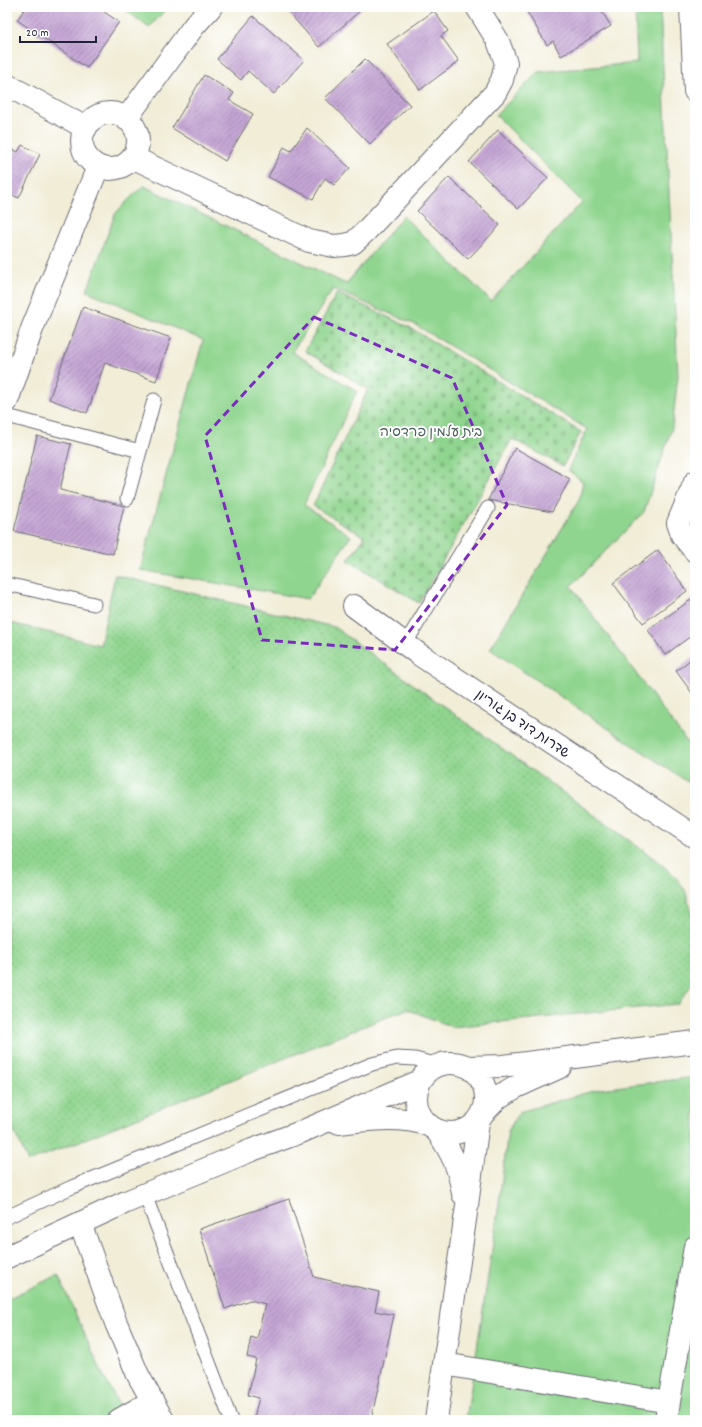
<svg xmlns="http://www.w3.org/2000/svg" width="702" height="1427" font-family="Dekko,'Playpen Sans Hebrew',sans-serif">
<style>
.green{fill:#90d58f;stroke:#597c65}
.cemetery{fill:url(#cemetery-stones);stroke:#597c65}
.park{fill:url(#park-dots);stroke:#597c65}
.building{fill:url(#building-hatch)}
.lines{fill:none;stroke-linecap:round;stroke-linejoin:round}
.service-casing{stroke:#6a6972;stroke-width:15}
.minor-casing{stroke:#6a6972;stroke-width:24}
.tertiary-casing{stroke:#6a6972;stroke-width:24}
.service{stroke:#fff;stroke-width:13}
.minor{stroke:#fff;stroke-width:22}
.tertiary{stroke:#fff;stroke-width:22}
.marked{fill:none;stroke:#7b2cbf;stroke-width:3;stroke-dasharray:8 5;stroke-linejoin:round}
.labels{text-anchor:middle;stroke-width:4;stroke-linejoin:round;paint-order:stroke}
.park-label{font-size:14px;fill:#486158;stroke:#fff}
.street-label{font-size:14px;fill:#22223b;stroke:#fff}
</style>
<defs>
<pattern id="cemetery-stones" width="16" height="16" patternUnits="userSpaceOnUse"><rect width="16" height="16" fill="#90d58f"/><path d="M2 7V4a2 2 0 0 1 4 0v3zM10 15v-3a2 2 0 0 1 4 0v3z" fill="#7cb77c"/></pattern>
<pattern id="park-dots" width="8" height="8" patternUnits="userSpaceOnUse"><rect width="8" height="8" fill="#90d58f"/><path d="M2 2h.1M6 6h.1" fill="none" stroke="#7cb77c" stroke-width="1.8" stroke-linecap="round"/></pattern>
<pattern id="building-hatch" width="6" height="6" patternUnits="userSpaceOnUse"><rect width="6" height="6" fill="#c4a5d4"/><path d="M-1 1l2-2M0 6l6-6M5 7l2-2" fill="none" stroke="#9f86ad"/></pattern>
</defs>
<rect width="100%" height="100%" fill="#fff"/>
<filter id="ink" filterUnits="userSpaceOnUse"><feTurbulence type="fractalNoise" baseFrequency=".025" numOctaves="2"/><feDisplacementMap in="SourceGraphic" scale="8" xChannelSelector="R" yChannelSelector="G"/><feConvolveMatrix kernelMatrix="1 2 1 2 8 2 1 2 1" color-interpolation-filters="sRGB"/></filter>
<filter id="wash" filterUnits="userSpaceOnUse"><feTurbulence type="fractalNoise" baseFrequency=".012" numOctaves="4" result="noise"/><feDisplacementMap in="SourceGraphic" scale="16" xChannelSelector="R" yChannelSelector="G"/><feGaussianBlur stdDeviation="0.9" result="paint"/><feColorMatrix in="noise" values="0 0 0 0 0 0 0 0 0 0 0 0 0 0 0 0 0 1.4 0 .05"/><feComposite in="paint" operator="in"/></filter>
<g filter="url(#wash)">
<rect width="100%" height="100%" fill="#f1edd7"/>
<path class="green" d="M122 7H168L149 28Z
M635 7H660L678 376 672 428 644 512 571 586 695 753V787L490 649 579 500 583 482 568 470 587 429 414 324 333 289 292 352 357 391 304 505 351 536 308 599 140 570 203 340 87 291 115 214 134 194 144 186 346 284 403 216 491 301 582 202 496 115 538 72 637 63Z
M695 1077V1420H466L498 1211 508 1131 519 1112 600 1089Z
M58 1275 104 1377 128 1420H7V1299Z"/>
<path class="cemetery" d="M337 293 409 327 581 432 563 466 512 439 419 603 348 560 365 537 313 506 368 389 305 351Z"/>
<path class="park" d="M115 575 334 627 655 859 675 876 685 890 695 922V980L678 1004 452 1027 407 1009 28 1162 7 1116V622L100 645Z"/>
<g id="blocks">
<path class="building" d="M26 7H97L119 22 87 68 17 20Z
M284 7H359L361 10 319 47Z
M524 7H599L611 26 561 56 553 41 547 45Z
M434 11 448 31 441 36 459 61 420 90 387 44Z
M253 16 304 60 274 94 248 71 241 80 217 59Z
M365 59 410 105 370 144 325 98Z
M204 75 234 93 229 100 253 114 225 161 172 128Z
M307 128 350 168 334 185 325 178 313 199 268 177 284 147 291 151Z
M498 130 548 178 518 209 469 162Z
M22 145 40 154 19 198 7 193V147L18 152Z
M449 177 500 225 468 259 417 211Z
M83 307 171 338 156 381 105 363 87 413 49 399Z
M37 436 71 444 60 490 124 506 113 554 14 531Z
M515 448 570 479 552 512 488 500Z
M658 550 687 591 643 623 613 583Z
M692 599 695 603V633L665 655 648 630Z
M695 656V697L676 671Z
M289 1199 314 1277 379 1292 375 1311 394 1315 371 1420H267L254 1417 259 1398 248 1395 256 1359 247 1357 251 1337 257 1339 265 1304 250 1300 225 1309 199 1229Z"/>
</g>
</g>
<g filter="url(#ink)">
<use href="#blocks" fill-opacity="0" stroke="#6a6972" stroke-width="1"/>
<g class="lines">
<defs>
<path id="service" d="M7 416 140 451
M127 499 154 400
M7 584 94 604
M405 644 488 508
M145 1195 231 1420
M7 1217 72 1187 372 1064 397 1058 415 1059 438 1065"/>
<path id="minor" d="M691 7 695 91
M7 85 86 128
M82 141a28 28 0 1 1 56 0a28 28 0 1 1-56 0Z
M126 119 194 26 211 7
M132 157 309 241 334 246 345 245 353 243 365 232 495 93 502 80 506 63 498 41 477 7
M7 401 32 329 98 167
M695 482 678 523 682 535 695 551
M354 606 420 655 695 837
M437 1131C452 1153 459 1167 463 1194
M80 1223 116 1323 138 1375 163 1420
M444 1364 669 1402
M119 1420 152 1401
M436 1420 466 1213 478 1122
M666 1420 695 1247"/>
<path id="tertiary" d="M416 1098a35 35 0 1 1 70 0a35 35 0 1 1-70 0Z
M468 1067 502 1066 695 1042
M484 1112 499 1097 516 1087 560 1067
M339 1123C369 1120 400 1115 428 1125
M7 1257 126 1202 252 1150 301 1132 420 1081"/>
</defs>
<use href="#service" class="service-casing"/>
<use href="#minor" class="minor-casing"/>
<use href="#tertiary" class="tertiary-casing"/>
<use href="#service" class="service"/>
<use href="#minor" class="minor"/>
<use href="#tertiary" class="tertiary"/>
</g>
</g>
<path class="marked" d="M314 317 452 378 507 505 395 650 262 640 205 436Z"/>
<g class="labels">
<g class="park-label">
<text x="431" y="436">בית עלמין פרדסיה</text>
</g>
<g class="street-label">
<text transform="translate(523 723) rotate(34)" y="5">שדרות דוד בן גוריון</text>
</g>
</g>
<rect width="702" height="1427" fill="none" stroke="#fff" stroke-width="24"/>
<path d="M20 36v6h76v-6" fill="none" stroke="#22223b" stroke-width="2"/>
<text x="26" y="36" font-size="12" fill="#22223b" stroke="#ffffff" stroke-width="3" paint-order="stroke">20 m</text>
</svg>
